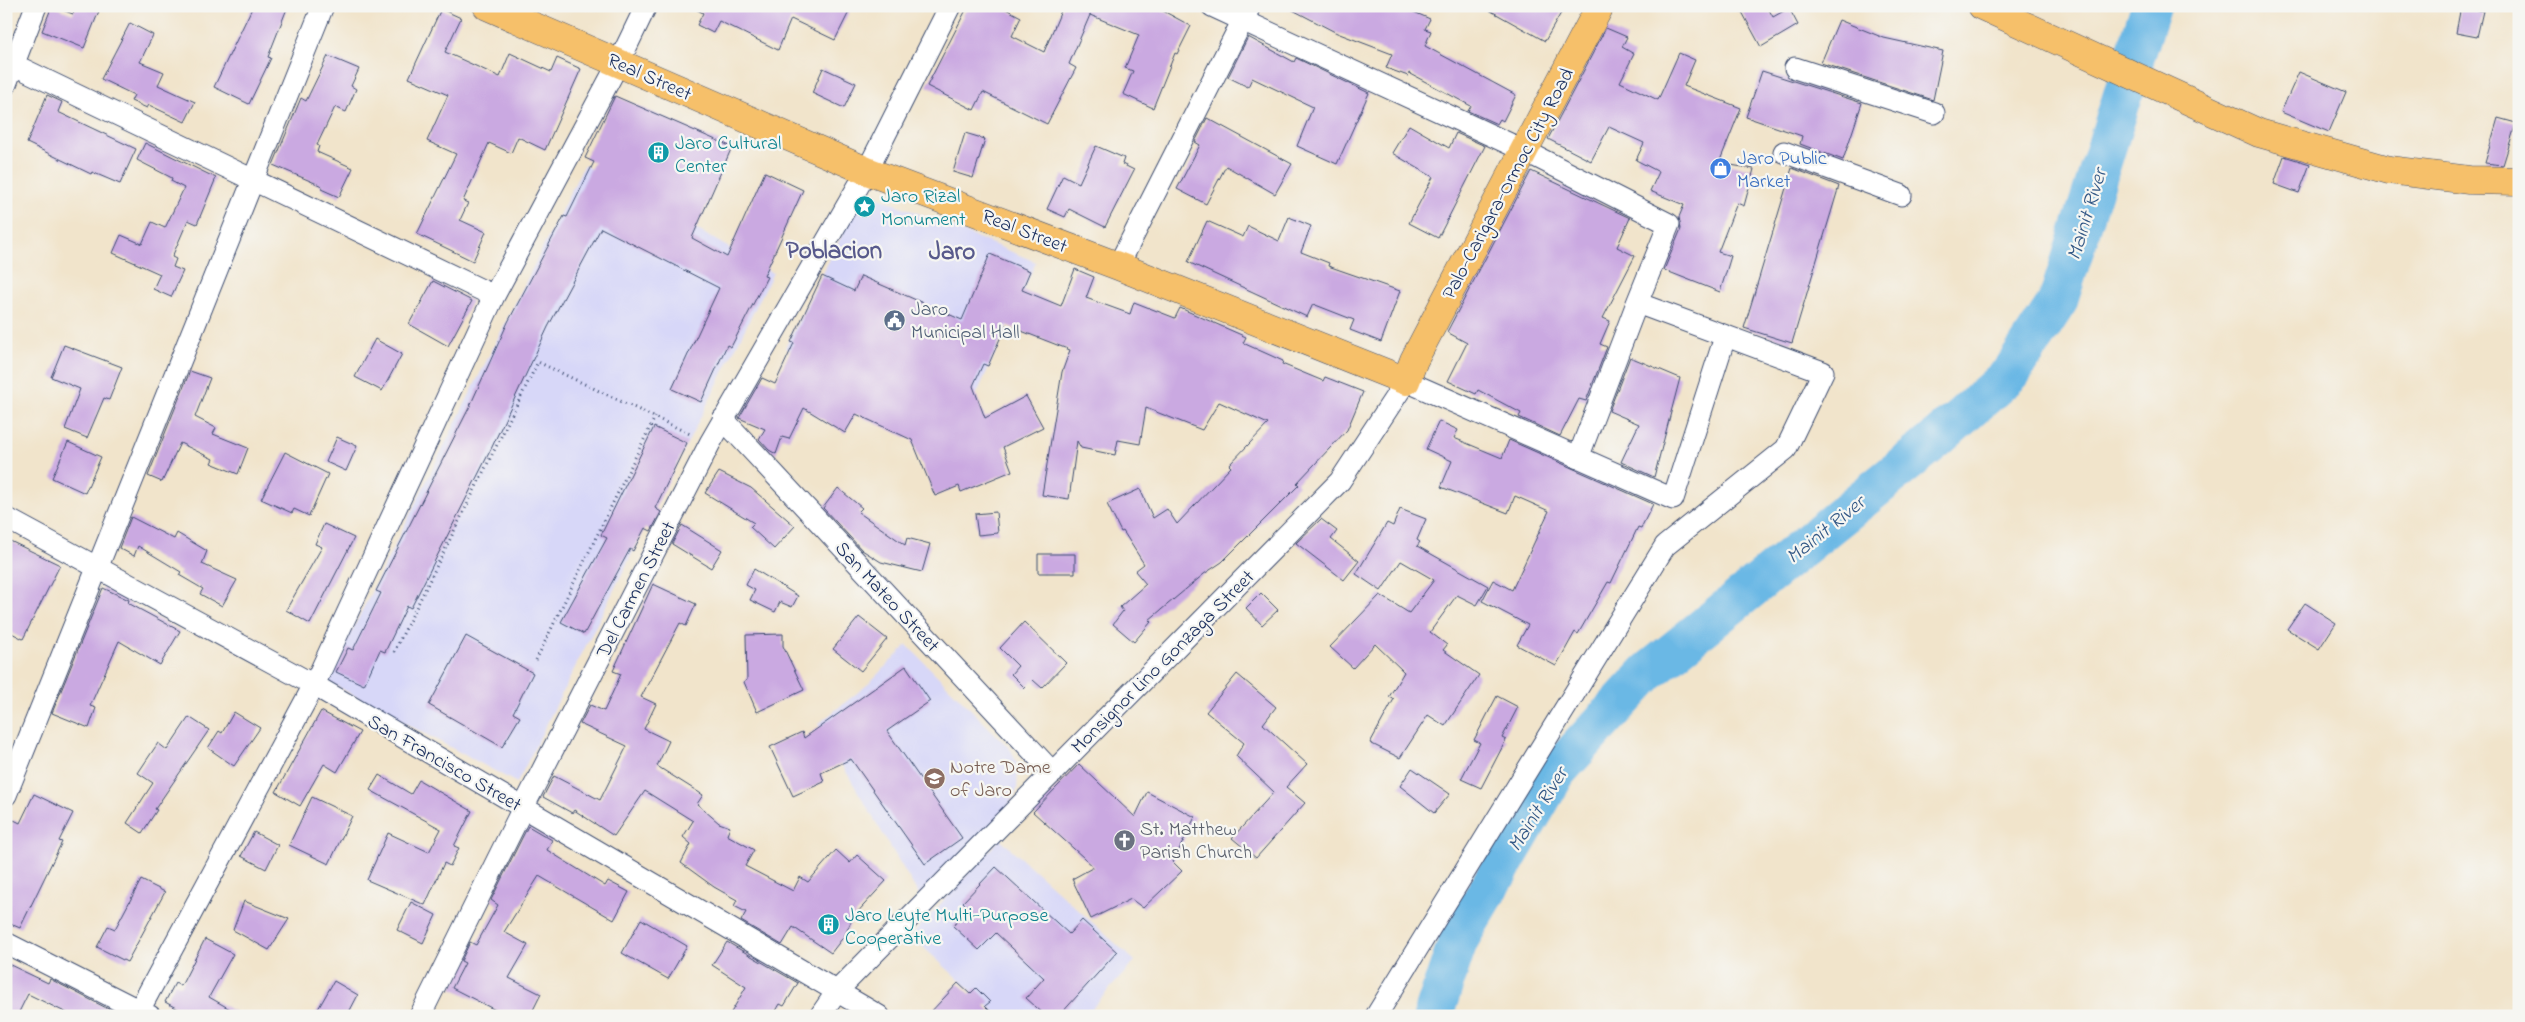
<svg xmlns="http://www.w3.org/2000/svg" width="2525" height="1022" font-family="'Indie Flower',sans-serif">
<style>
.built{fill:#d7d7f8}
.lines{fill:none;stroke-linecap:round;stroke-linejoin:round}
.river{stroke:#6bb8e5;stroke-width:40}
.building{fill:#caa9e1}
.minor-casing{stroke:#3b4a6e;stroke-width:23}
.major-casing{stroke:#3b4a6e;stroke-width:29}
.path{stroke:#3b4a6e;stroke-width:3;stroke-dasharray:1 4;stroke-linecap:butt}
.minor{stroke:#fff;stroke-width:21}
.major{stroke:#f6c06b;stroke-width:28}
.labels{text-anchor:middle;stroke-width:4.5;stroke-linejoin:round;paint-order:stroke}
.street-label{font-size:20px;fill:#1b2f5e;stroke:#f6f6f2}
.culture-label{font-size:20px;fill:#0d838f;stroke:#f6f6f2;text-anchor:start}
.shop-label{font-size:20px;fill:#366cbe;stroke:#f6f6f2;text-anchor:start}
.service-label{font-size:20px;fill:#4e5e75;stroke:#f6f6f2;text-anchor:start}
.education-label{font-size:20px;fill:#785e54;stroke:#f6f6f2;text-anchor:start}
.worship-label{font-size:20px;fill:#5b616d;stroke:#f6f6f2;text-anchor:start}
.water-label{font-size:21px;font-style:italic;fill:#335886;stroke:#f6f6f2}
.district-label{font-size:25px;font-weight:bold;fill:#585a8c;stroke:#f6f6f2}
</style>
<rect width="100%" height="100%" fill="#f6f6f2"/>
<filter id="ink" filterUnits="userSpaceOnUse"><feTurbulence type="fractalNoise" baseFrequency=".02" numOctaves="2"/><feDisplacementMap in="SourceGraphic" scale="10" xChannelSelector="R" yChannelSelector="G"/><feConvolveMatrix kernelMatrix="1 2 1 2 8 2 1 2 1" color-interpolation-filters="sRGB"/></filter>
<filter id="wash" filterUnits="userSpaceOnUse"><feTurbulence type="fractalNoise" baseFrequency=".0096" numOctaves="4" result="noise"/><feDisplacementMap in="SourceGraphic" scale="20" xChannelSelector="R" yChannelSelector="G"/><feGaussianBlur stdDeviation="1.12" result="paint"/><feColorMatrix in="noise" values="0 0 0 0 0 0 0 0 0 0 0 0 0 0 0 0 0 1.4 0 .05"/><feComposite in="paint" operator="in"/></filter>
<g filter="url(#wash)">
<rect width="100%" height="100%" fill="#f1e4cb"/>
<path class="built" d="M584 165 773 273 517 783 327 681Z
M864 191 1036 262 966 418 785 348Z
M907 645 1011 750 1018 766 1017 789 1004 815 919 895 818 724 866 686Z
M1000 839 1135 961 1085 1016H999L911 936Z"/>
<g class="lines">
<path class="river" d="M1433 1016 1458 941 1557 771 1648 672 1933 442 2011 373 2058 301 2151 6"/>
</g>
<g id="blocks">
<path class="building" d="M52 6 73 14 76 6H101L84 48 42 31Z
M253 6H288L268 57 271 58 249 104 214 87Z
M690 6H852L835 40 791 19 778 50 719 21 713 33 697 25 703 13Z
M968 6H1000L1021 17 1012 36 1044 52 1063 6H1154L1191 26 1177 54 1175 53 1153 108 1123 94 1133 71 1125 68 1139 35 1090 15 1069 64 1076 68 1047 124 983 92 974 110 927 86Z
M1285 6H1400L1430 19 1425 29 1431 31 1425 46 1516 95 1503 121 1500 119 1497 124 1468 111 1471 106 1409 73 1408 76 1386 68 1392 54 1337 33Z
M1482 6H1565L1545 41Z
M1751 6H1767L1773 17 1789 8 1798 25 1761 47 1742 12Z
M2461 6 2483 11 2477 37 2456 33Z
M441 9 461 18 445 52 500 77 510 53 551 72 557 58 581 69 545 150 518 137 511 153 489 143 463 201 468 203 460 220 486 232 473 261 417 234 456 154 427 141 448 95 409 78Z
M1839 20 1884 38 1943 51 1933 100 1821 63Z
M130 23 153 35 140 62 164 72 158 85 195 102 185 122 149 105 147 108 131 101 134 95 101 79Z
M1606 28 1627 37 1622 47 1634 54 1620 82 1658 100 1679 53 1695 60 1684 86 1741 108 1719 163 1754 169 1744 206 1737 203 1718 252 1731 256 1720 292 1664 270 1681 229 1679 217 1684 205 1650 191 1659 172 1636 160 1644 143 1609 127 1591 161 1548 139Z
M1248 37 1294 62 1296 58 1369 93 1337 164 1297 146 1313 107 1252 78 1248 87 1228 77Z
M328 56 359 69 351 86 356 89 346 112 335 107 317 145 319 146 317 152 353 168 339 197 321 189 322 186 273 165 301 98 306 101Z
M823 68 856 83 844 108 812 93Z
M1762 71 1862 103 1843 160 1800 144 1802 136 1746 117Z
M2299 72 2346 92 2329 132 2281 112Z
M47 95 62 102 58 112 136 149 120 184 92 172 91 174 27 143Z
M615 96 732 147 692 238 727 257 765 172 803 190 764 276 767 277 731 347 727 345 701 402 672 389 719 288 601 228 548 327 492 447 411 608 407 606 385 652 380 650 364 685 336 672 348 648 353 650 381 593 376 591 469 408 508 322 564 216 567 217 594 162 585 158Z
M1207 118 1292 164 1275 194 1226 166 1206 204 1177 189 1200 145 1195 142Z
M2498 118 2516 123 2503 165 2485 163Z
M1409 125 1449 148 1456 133 1485 146 1438 238 1409 223 1433 177 1392 153Z
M965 133 985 139 973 178 953 172Z
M145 143 216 178 197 224 188 220 172 257 176 259 173 267 183 271 171 297 153 289 160 274 113 253 121 235 142 244 152 222 165 228 184 188 171 181 172 178 137 160Z
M1096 146 1124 158 1122 164 1134 170 1105 227 1069 209 1065 217 1047 209 1063 175 1079 183Z
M2284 156 2310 164 2299 193 2274 184Z
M1792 168 1839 186 1792 343 1744 328Z
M1531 171 1630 218 1617 247 1635 256 1603 318 1610 321 1600 344 1607 347 1586 401 1579 399 1560 436 1519 417 1521 413 1478 390 1476 394 1448 381 1467 343 1447 332Z
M1289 217 1311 226 1301 252 1329 263 1328 266 1400 291 1381 342 1350 330 1354 320 1313 304 1307 317 1188 262 1207 221 1243 237 1248 226 1279 241Z
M990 254 1030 271 1022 290 1061 306 1075 269 1094 277 1086 298 1130 314 1134 302 1175 318 1180 308 1246 337 1243 343 1283 361 1282 364 1323 381 1325 377 1363 392 1347 430 1297 483 1299 485 1222 562 1204 574 1149 620 1151 622 1134 642 1113 624 1123 611 1120 607 1146 584 1135 571 1144 564 1123 531 1121 532 1107 504 1140 489 1153 518 1167 509 1177 524 1231 467 1229 465 1268 424 1219 402 1202 430 1146 408 1140 444 1118 440 1115 455 1081 448 1077 441 1069 499 1042 495 1062 372 1070 350 1006 325 988 366 983 364 973 386 985 418 1026 396 1043 427 1003 447 1012 471 961 492 959 486 935 496 912 440 856 414 845 433 804 408 789 439 782 437 776 454 769 450 759 439 765 429 739 418 762 378 775 384 794 343 791 342 822 276 854 291 861 276 962 320Z
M433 281 472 301 448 346 409 324Z
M375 339 402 354 382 391 355 377Z
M64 345 122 367 109 400 104 398 87 438 65 429 80 389 51 377Z
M1630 357 1680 378 1654 477 1621 462 1639 424 1609 411Z
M190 371 210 378 195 417 216 428 213 434 248 448 238 474 211 463 213 459 180 443 162 482 148 476Z
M1439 421 1458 430 1454 438 1502 458 1509 440 1653 504 1641 528 1638 527 1611 583 1608 582 1578 634 1575 632 1556 666 1517 645 1528 625 1482 601 1493 580 1512 590 1549 511 1515 496 1508 513 1441 487 1452 461 1426 449Z
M654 427 687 443 655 508 661 512 651 531 645 528 633 551 630 549 584 634 561 622 607 538 601 535Z
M337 437 357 446 346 471 326 462Z
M68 442 101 457 85 493 52 478Z
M285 452 328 474 309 516 294 509 292 513 261 499Z
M719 472 751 488 795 526 774 549 750 527 754 523 705 493Z
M838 488 862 508 858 512 905 545 907 538 930 544 922 572 881 562 862 550 823 508Z
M1400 509 1426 519 1417 540 1420 542 1417 546 1488 586 1477 605 1457 595 1430 632 1447 645 1443 650 1479 675 1445 726 1428 715 1400 758 1370 743 1394 699 1389 697 1404 672 1375 644 1353 668 1330 647 1380 595 1409 613 1434 580 1401 561 1381 591 1356 574 1387 523 1393 526Z
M996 512 998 533 978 535 975 514Z
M131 517 174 539 177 533 207 551 202 564 237 580 222 606 200 594 203 589 179 575 181 572 138 546 134 556 119 548Z
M1321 519 1337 531 1331 539 1359 561 1344 580 1296 543Z
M324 524 354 538 310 624 286 610 322 547 315 544Z
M682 525 722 550 711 568 672 544Z
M6 539 60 565 23 639 6 630Z
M1038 554H1075V573H1038Z
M754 569 798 596 792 607 780 602 775 612 750 600 755 590 746 585Z
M653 584 696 604 686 626 680 623 641 697 656 704 644 729 669 741 657 766 703 795 697 804 719 823 730 827 727 835 754 850 745 866 793 891 800 877 808 882 836 850 850 863 857 855 886 881 853 917 845 935 831 953 793 927 782 945 741 921 746 912 734 906 737 900 714 887 681 863 691 844 683 837 693 821 645 791 614 836 574 810 572 813 543 797 554 776 600 800 627 746 580 724 590 705 604 711 621 674 613 671Z
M103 588 129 600 128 603 180 631 160 665 119 641 90 706 96 708 89 728 52 713Z
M1261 593 1278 610 1262 625 1246 608Z
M2305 603 2336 623 2319 649 2287 629Z
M859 617 887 639 861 671 833 649Z
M1024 622 1066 663 1042 688 1033 680 1025 688 1011 674 1018 666 1000 648Z
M783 634V646L804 690 757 712 744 682 747 680 746 635Z
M466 636 533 673 513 713 520 717 502 747 429 705Z
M906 666 930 701 887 731 962 838 925 864 851 759 821 773 824 782 793 796 770 747 802 732 804 738Z
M1237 674 1276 707 1263 724 1307 764 1286 787 1305 803 1256 858 1232 838 1274 792 1236 756 1244 743 1206 712Z
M1497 696 1518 707 1502 738 1506 740 1481 788 1461 779 1480 743 1474 740Z
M321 711 360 732 337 772 324 764 300 806 276 792Z
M234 712 260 728 234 766 208 748 219 731 222 733Z
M189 717 209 730 155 809 157 810 142 833 127 823 153 783 138 773 158 743 167 750Z
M1079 764 1135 817 1147 792 1195 817 1173 862 1182 871 1143 908 1131 899 1091 919 1072 879 1094 867 1033 812Z
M1412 768 1450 794 1434 813 1400 786Z
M379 775 411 794 419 780 472 811 454 846 459 848 450 866 444 863 425 905 367 880 388 833 429 852 441 829 370 790Z
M34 794 73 813 59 841 62 842 20 928 6 922V836L14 820 20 823Z
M312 797 352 816 329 864 289 845Z
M528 826 552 840 547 850 605 886 608 881 629 892 614 920 539 876 504 932 528 945 509 978 541 994 530 1016H507L452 988 465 963 461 961 470 942 476 945 498 905 491 900Z
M254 832 278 845 266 869 241 856Z
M996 867 1069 934 1082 920 1117 952 1059 1016H1046L1026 998 1044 978 996 933 979 950 953 926 969 908 963 902Z
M141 880 165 892 127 962 97 947 108 926 115 929Z
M244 901 289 919 269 950 233 930Z
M411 902 436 915 423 943 397 930Z
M641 919 687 946 668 979 622 953Z
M205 939 233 954 209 997 242 1016H191L165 1002 175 983 181 986Z
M727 942 798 983 784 1006 780 1004 773 1016H729L746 987 712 965Z
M6 963 48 983 50 979 122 1016H73L28 994 17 1016H6Z
M334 981 358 995 347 1016H314Z
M958 983 970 994 976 988 990 1002 985 1006 995 1016H927Z"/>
</g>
</g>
<g filter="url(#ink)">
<use href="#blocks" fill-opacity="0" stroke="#3b4a6e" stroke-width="1"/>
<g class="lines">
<defs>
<path id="minor" d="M1212 6 1525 151 1669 224 1637 303 1823 372 1786 449 1665 546 1376 1016
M6 61 494 296
M1795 68 1934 113
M6 84 36 6
M1784 152 1901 195
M1118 266 1250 6
M723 419 1053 773
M1578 458 1637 303
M6 518 314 685 879 1016
M6 795 323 6
M6 943 150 1016
M136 1016 314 685 494 296 619 62 646 6
M420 1016 523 808 710 443 867 171 950 6
M820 1016 838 990 1340 481 1406 381 1673 499 1725 337"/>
<path id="major" d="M487 6 867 171 1118 266 1406 381 1414 360 1600 6
M1982 6 2259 133 2389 170 2469 180 2519 181"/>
</defs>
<use href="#minor" class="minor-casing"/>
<use href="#major" class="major-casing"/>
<path class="path" d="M394 652 538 362 690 434
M536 660 655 417"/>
<use href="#minor" class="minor"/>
<use href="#major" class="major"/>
</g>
</g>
<defs>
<symbol id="building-disc" viewBox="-11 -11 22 22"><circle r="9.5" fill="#0f9aa8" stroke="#f6f6f2"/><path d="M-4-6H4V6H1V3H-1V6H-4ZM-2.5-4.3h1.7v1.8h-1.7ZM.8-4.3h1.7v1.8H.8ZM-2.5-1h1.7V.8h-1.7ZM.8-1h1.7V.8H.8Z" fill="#fff"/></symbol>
<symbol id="shop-disc" viewBox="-11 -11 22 22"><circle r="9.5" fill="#3f7fe0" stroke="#f6f6f2"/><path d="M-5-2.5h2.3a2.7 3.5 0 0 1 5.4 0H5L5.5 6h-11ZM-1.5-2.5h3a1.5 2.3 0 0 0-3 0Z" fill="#fff"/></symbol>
<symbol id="sight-disc" viewBox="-11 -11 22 22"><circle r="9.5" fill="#0f9aa8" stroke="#f6f6f2"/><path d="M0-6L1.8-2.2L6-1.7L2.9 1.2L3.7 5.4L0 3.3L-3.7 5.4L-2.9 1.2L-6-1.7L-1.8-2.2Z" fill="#fff"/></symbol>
<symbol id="civic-disc" viewBox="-11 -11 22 22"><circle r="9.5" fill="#5c6f8a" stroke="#f6f6f2"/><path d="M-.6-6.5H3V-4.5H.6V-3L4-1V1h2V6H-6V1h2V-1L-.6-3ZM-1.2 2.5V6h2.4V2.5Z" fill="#fff"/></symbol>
<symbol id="school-disc" viewBox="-11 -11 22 22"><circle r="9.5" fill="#8d6e63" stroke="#f6f6f2"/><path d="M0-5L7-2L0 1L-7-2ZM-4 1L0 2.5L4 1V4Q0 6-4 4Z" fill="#fff"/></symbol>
<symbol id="church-disc" viewBox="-11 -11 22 22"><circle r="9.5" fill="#6b7280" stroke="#f6f6f2"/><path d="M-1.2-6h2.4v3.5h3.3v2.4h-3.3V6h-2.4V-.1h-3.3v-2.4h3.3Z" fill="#fff"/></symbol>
</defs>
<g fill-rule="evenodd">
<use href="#building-disc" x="646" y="140" width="25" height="25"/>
<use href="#shop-disc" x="1708" y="156" width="25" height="25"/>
<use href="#sight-disc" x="852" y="194" width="25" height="25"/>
<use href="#civic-disc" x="882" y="308" width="25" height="25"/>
<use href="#school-disc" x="922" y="766" width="25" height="25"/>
<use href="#church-disc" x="1112" y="828" width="25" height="25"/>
<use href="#building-disc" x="816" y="912" width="25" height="25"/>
</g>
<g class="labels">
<g class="street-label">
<text transform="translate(650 76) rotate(24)" y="7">Real Street</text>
<text transform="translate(1507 183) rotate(-62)" y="7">Palo-Carigara-Ormoc City Road</text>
<text transform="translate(1025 230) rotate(21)" y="7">Real Street</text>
<text transform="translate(635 589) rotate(-63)" y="7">Del Carmen Street</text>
<text transform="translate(888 596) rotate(47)" y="7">San Mateo Street</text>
<text transform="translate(1162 661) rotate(-45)" y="7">Monsignor Lino Gonzaga Street</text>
<text transform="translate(445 762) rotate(30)" y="7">San Francisco Street</text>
</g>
<g class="culture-label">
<text x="675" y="149">Jaro Cultural<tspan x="675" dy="23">Center</tspan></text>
<text x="881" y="202">Jaro Rizal<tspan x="881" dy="23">Monument</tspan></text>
<text x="845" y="921">Jaro Leyte Multi-Purpose<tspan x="845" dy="23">Cooperative</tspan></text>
</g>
<g class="shop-label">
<text x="1737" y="164">Jaro Public<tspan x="1737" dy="23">Market</tspan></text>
</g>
<g class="service-label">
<text x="911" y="315">Jaro<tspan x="911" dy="23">Municipal Hall</tspan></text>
</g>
<g class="education-label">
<text x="950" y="773">Notre Dame<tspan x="950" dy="23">of Jaro</tspan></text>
</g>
<g class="worship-label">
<text x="1140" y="835">St. Matthew<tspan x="1140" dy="23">Parish Church</tspan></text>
</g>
<g class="water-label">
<text transform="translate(2086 214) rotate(-73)" y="7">Mainit River</text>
<text transform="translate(1825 529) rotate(-39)" y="7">Mainit River</text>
<text transform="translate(1537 809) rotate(-58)" y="7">Mainit River</text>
</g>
<g class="district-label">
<text x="834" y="258">Poblacion</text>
<text x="952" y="259">Jaro</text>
</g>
</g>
<rect width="2525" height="1022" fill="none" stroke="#f6f6f2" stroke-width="25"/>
</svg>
